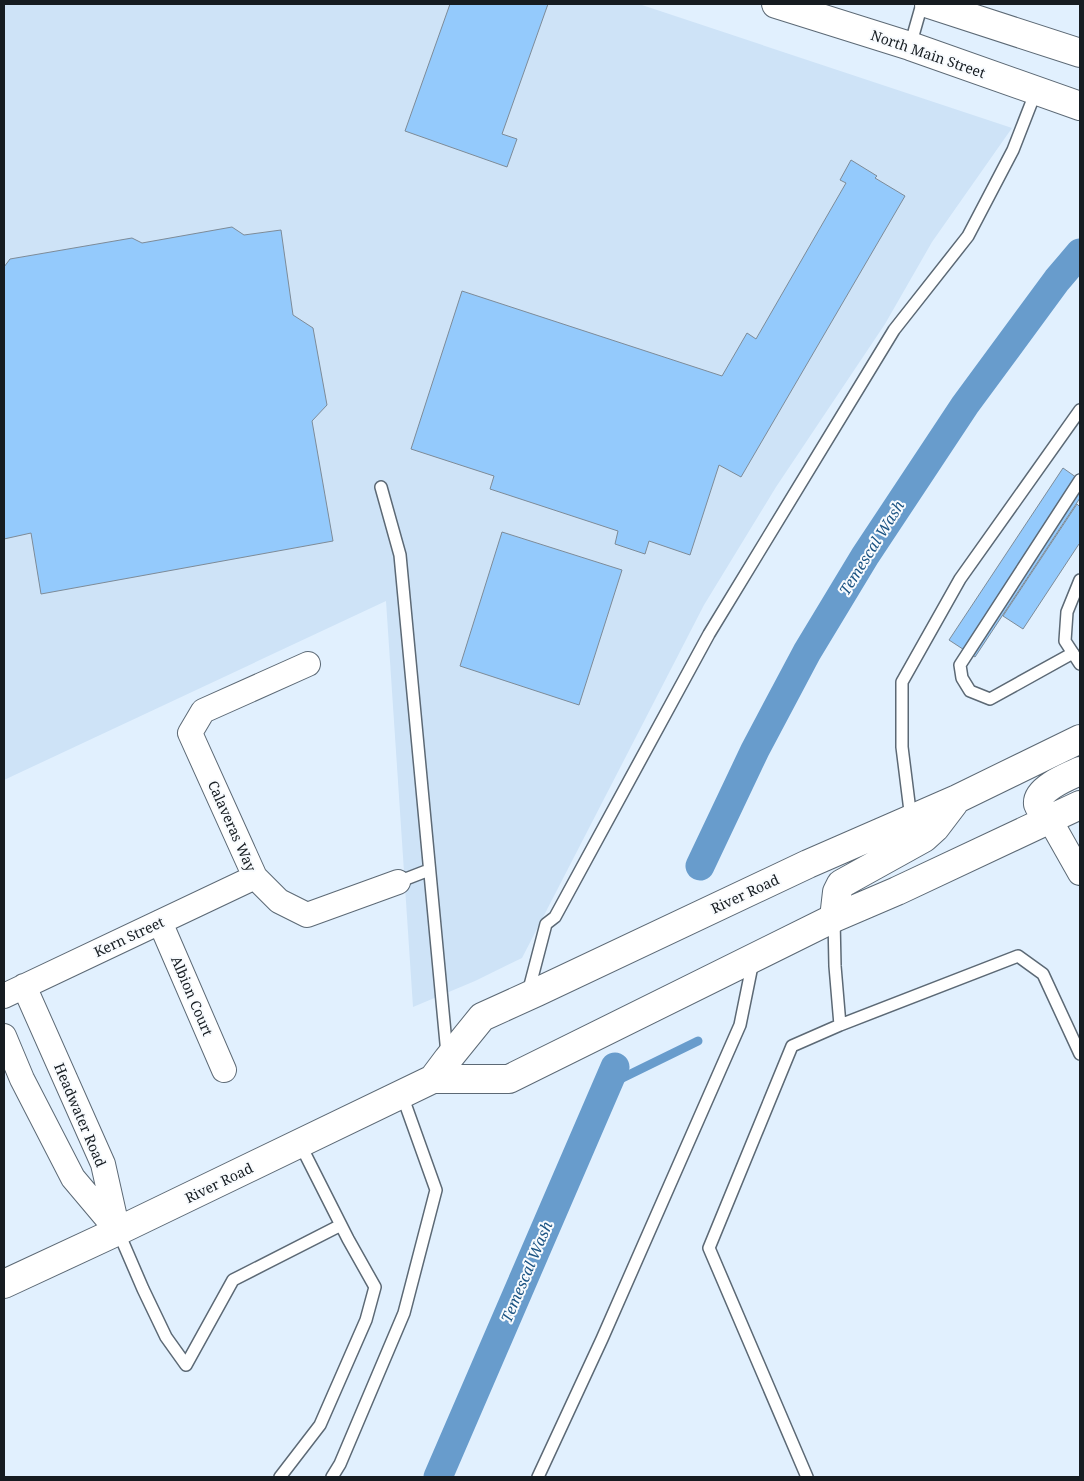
<svg xmlns="http://www.w3.org/2000/svg" width="1084" height="1481" font-family="'Noto Serif',serif">
<style>
.built{fill:#cee3f7}
.lines{fill:none;stroke-linecap:round;stroke-linejoin:round}
.stream{stroke:#689ccc;stroke-width:9}
.canal{stroke:#689ccc;stroke-width:29}
.building{fill:#94cafc;stroke:#7d8b98}
.service-casing{stroke:#5c6975;stroke-width:14}
.minor-casing{stroke:#5c6975;stroke-width:26}
.primary-casing{stroke:#5c6975;stroke-width:30}
.service{stroke:#fff;stroke-width:11}
.minor{stroke:#fff;stroke-width:24}
.primary{stroke:#fff;stroke-width:28}
.labels{text-anchor:middle;stroke-width:4;stroke-linejoin:round;paint-order:stroke}
.street-label{font-size:14px;fill:#161c21;stroke:#f8fbfe}
.water-label{font-size:15px;font-style:italic;fill:#1c5483;stroke:#f8fbfe}
</style>
<rect width="100%" height="100%" fill="#e1f0fe"/>
<path class="built" d="M4 4H639L1012 128 932 242 885 324 776 487 704 605 522 958 475 981 413 1007 386 601 4 780Z"/>
<g class="lines">
<path class="stream" d="M606 1086 698 1041"/>
<path class="canal" d="M700 866 755 750 807 652 865 556 965 405 1057 280 1080 253
M438 1477 615 1067"/>
</g>
<path class="building" d="M450 4H548L502 134 517 139 507 167 405 131Z
M851 160 877 176 875 178 905 196 741 477 719 465 690 555 649 541 645 554 615 544 618 531 490 489 494 476 411 449 462 291 722 376 747 333 756 339 846 183 840 180Z
M232 227 244 235 281 230 293 315 313 328 327 405 312 421 333 541 41 594 31 533 4 539V267L10 259 132 238 142 243Z
M1063 468 1080 480V498L975 657 949 640Z
M1077 504 1080 507V545L1079 544 1023 629 1003 616Z
M502 532 622 570 579 705 460 666Z"/>
<g class="lines">
<defs>
<path id="service" d="M910 46 922 4
M381 487 400 555 447 1054
M1080 580 1067 612 1065 641 1080 664
M1073 653 990 699 970 691 962 678 960 665 1080 480
M911 819 902 747V682L960 579 1080 410
M398 882 429 870
M834 919 835 966 840 1025
M528 993 546 924 555 917 709 634 894 330 968 236 1013 150 1036 91
M118 1231 143 1289 166 1337 186 1365 233 1280 341 1225
M280 1477 320 1425 366 1320 375 1287 348 1239 300 1144
M332 1477 340 1464 404 1313 436 1190 402 1095
M538 1477 602 1339 740 1025 753 961
M807 1477 709 1248 792 1046 840 1025 1018 956 1043 974 1080 1054"/>
<path id="minor" d="M308 664 203 711 190 733 255 877 279 901 307 915 398 882
M1050 820 1080 873
M160 922 224 1070
M24 986 103 1164 118 1231
M4 996 255 877
M4 1036 22 1079 73 1178 116 1229"/>
<path id="primary" d="M776 4 910 46 1080 106
M929 4 1080 53
M1050 820C1046 816 1040 810 1038 804 1036 789 1069 776 1080 771
M834 918 837 892 841 884 924 838 935 828 954 803
M433 1079 448 1059 482 1017 537 992 808 864 957 799 1080 739
M4 1284 118 1231 433 1079H509L834 918 897 891 1080 805"/>
</defs>
<use href="#service" class="service-casing"/>
<use href="#minor" class="minor-casing"/>
<use href="#primary" class="primary-casing"/>
<use href="#service" class="service"/>
<use href="#minor" class="minor"/>
<use href="#primary" class="primary"/>
</g>
<g class="labels">
<g class="street-label">
<text transform="translate(928 54) rotate(19)" y="5">North Main Street</text>
<text transform="translate(232 826) rotate(66)" y="5">Calaveras Way</text>
<text transform="translate(745 894) rotate(-25)" y="5">River Road</text>
<text transform="translate(129 937) rotate(-25)" y="5">Kern Street</text>
<text transform="translate(192 996) rotate(67)" y="5">Albion Court</text>
<text transform="translate(80 1115) rotate(67)" y="5">Headwater Road</text>
<text transform="translate(219 1183) rotate(-26)" y="5">River Road</text>
</g>
<g class="water-label">
<text transform="translate(872 548) rotate(-58)" y="5">Temescal Wash</text>
<text transform="translate(527 1272) rotate(-67)" y="5">Temescal Wash</text>
</g>
</g>
<rect width="1084" height="1481" fill="none" stroke="#161c21" stroke-width="10"/>
</svg>
